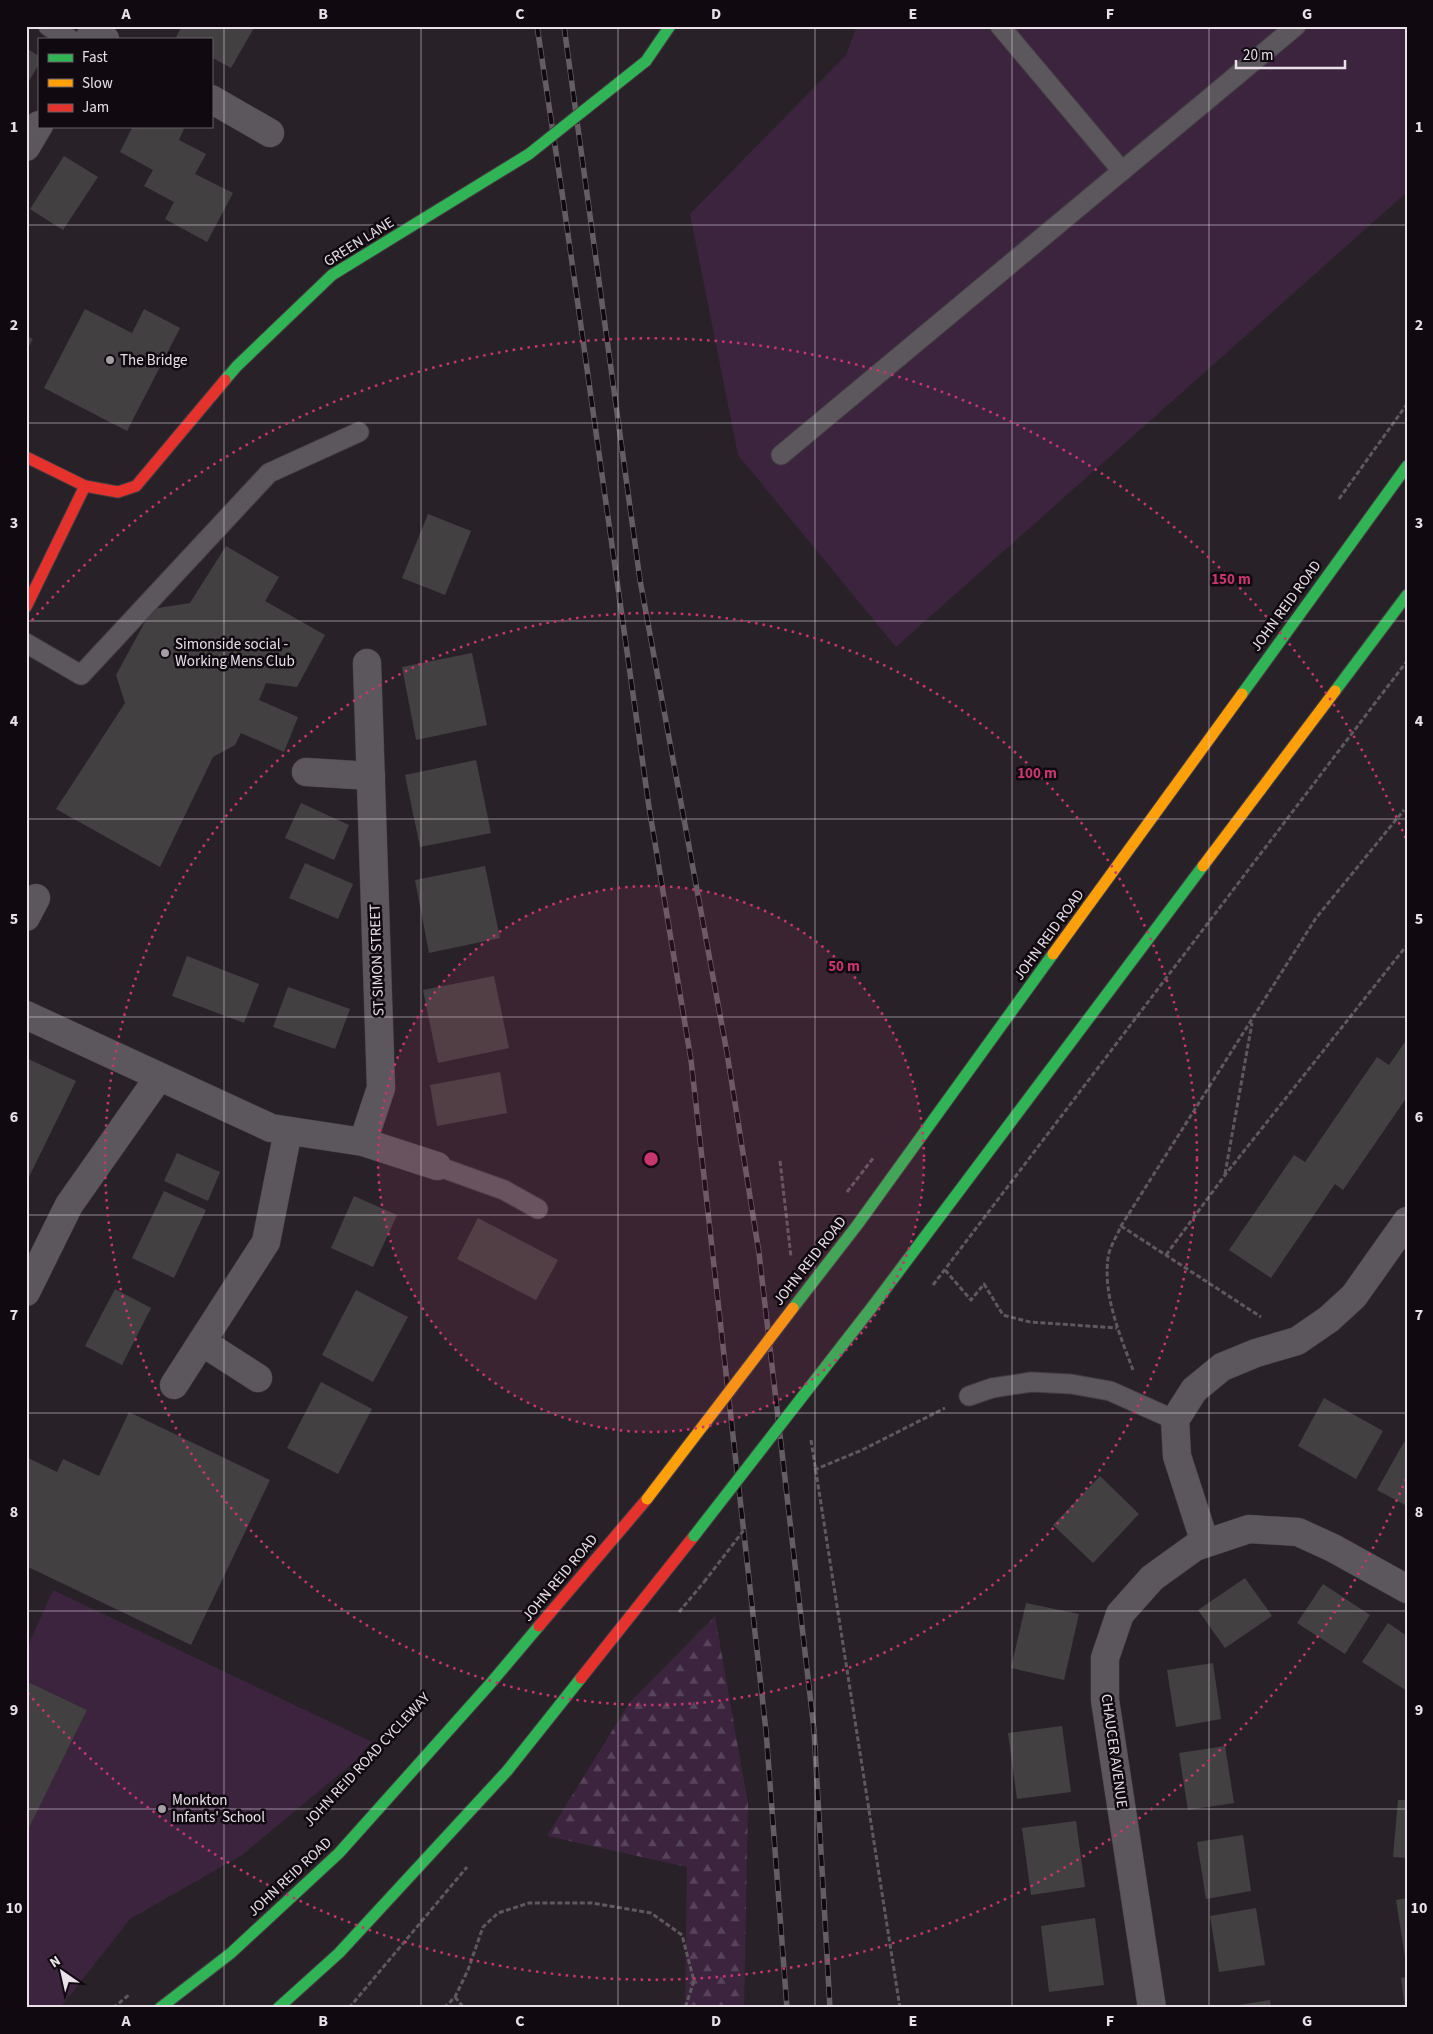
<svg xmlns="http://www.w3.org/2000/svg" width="1433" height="2034" viewBox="0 0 1433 2034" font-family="'Source Sans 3',sans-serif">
	<defs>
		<pattern id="forest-firs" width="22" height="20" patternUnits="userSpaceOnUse" patternTransform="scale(1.25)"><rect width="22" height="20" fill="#3c243e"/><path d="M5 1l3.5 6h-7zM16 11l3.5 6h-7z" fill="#58445a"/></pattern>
	</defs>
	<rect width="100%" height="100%" fill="#282228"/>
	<polygon fill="url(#forest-firs)" points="715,1616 748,1804 744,2008 685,2008 687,1867 547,1836 630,1702"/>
	<g fill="#3c243e">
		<polygon points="857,26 1407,26 1407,192 896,647 738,455 690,214 846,55"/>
		<polygon points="53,1590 372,1742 353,1763 242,1855 130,1919 60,2008 26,2008 26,1834 87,1710 26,1681 26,1650"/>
	</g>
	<g fill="#424040">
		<polygon points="182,26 255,26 231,68 211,57 211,39 179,39 176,37"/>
		<polygon points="26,48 39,56 39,64 26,86"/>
		<polygon points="133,126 179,126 184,129 179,140 206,154 195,174 233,193 207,242 165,219 174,202 144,186 153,170 120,152"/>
		<polygon points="64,156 98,177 63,230 30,209"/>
		<polygon points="85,309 132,333 144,309 180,328 127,431 44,388"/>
		<polygon points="26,336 33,339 26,351"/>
		<polygon points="428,514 471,531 445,595 402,578"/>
		<polygon points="226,546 279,577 265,601 325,635 297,687 266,683 259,700 298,717 284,752 241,733 235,745 213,757 160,867 56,809 125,703 116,675 152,609 190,603"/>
		<polygon points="472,653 487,725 416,740 402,667"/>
		<polygon points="476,760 491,833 420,847 405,775"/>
		<polygon points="301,803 349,825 334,860 285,838"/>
		<polygon points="305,863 353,884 338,919 289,898"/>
		<polygon points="485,866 500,938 429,953 415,880"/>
		<polygon points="187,956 259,984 244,1023 172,996"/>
		<polygon points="494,976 509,1048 438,1063 423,990"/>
		<polygon points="288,987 350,1009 335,1049 273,1027"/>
		<polygon points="1407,1039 1407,1097 1343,1190 1335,1184 1271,1278 1229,1250 1294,1155 1305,1162 1377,1057 1389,1065"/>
		<polygon points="26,1058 76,1081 26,1183"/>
		<polygon points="500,1072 507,1113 437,1126 430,1085"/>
		<polygon points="177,1153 220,1172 208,1201 164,1181"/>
		<polygon points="164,1191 206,1210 174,1278 132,1258"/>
		<polygon points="354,1196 397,1215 373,1267 331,1248"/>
		<polygon points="478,1218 558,1260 536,1300 457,1259"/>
		<polygon points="115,1289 151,1308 122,1365 85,1346"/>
		<polygon points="356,1290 408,1317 373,1382 322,1355"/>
		<polygon points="321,1382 372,1409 338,1474 287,1448"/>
		<polygon points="1324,1398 1383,1431 1356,1479 1298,1446"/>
		<polygon points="129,1412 270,1480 191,1645 26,1566 26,1457 57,1472 63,1459 99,1476"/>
		<polygon points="1404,1442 1407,1443 1407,1506 1377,1490"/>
		<polygon points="1100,1476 1139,1514 1093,1563 1053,1525"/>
		<polygon points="1245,1578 1272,1616 1225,1648 1198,1610"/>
		<polygon points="1323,1584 1370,1615 1345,1654 1297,1623"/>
		<polygon points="1026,1603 1079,1614 1064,1680 1011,1668"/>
		<polygon points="1388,1623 1407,1636 1407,1691 1362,1662"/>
		<polygon points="1213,1663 1221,1719 1176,1727 1167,1670"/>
		<polygon points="26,1681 87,1710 26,1834"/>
		<polygon points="1062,1726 1071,1792 1017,1799 1008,1733"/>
		<polygon points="1225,1746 1234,1803 1188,1810 1179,1753"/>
		<polygon points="1398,1800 1407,1800 1407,1858 1393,1857"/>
		<polygon points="1076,1821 1085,1887 1031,1895 1022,1828"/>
		<polygon points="1243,1835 1251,1891 1206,1899 1197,1842"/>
		<polygon points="1407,1898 1407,1956 1405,1957 1396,1900"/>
		<polygon points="1256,1908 1265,1965 1219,1972 1210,1916"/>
		<polygon points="1095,1918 1104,1985 1049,1992 1041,1926"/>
		<polygon points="1407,1977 1407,2008 1405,2008 1401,1978"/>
		<polygon points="1270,2000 1271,2008 1227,2008 1227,2007"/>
	</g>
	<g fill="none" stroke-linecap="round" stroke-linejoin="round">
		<g stroke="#443e44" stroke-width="21">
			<g id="lane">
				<polyline points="48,26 70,39"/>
				<polyline points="1000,26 1122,171"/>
				<polyline points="781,455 1296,26"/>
				<polyline points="26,643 81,675 269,473 359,432"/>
				<polyline points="437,1166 504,1190 538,1209"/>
				<polyline points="969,1396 992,1388 1031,1382 1071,1384 1110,1391 1175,1420"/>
			</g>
		</g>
		<g stroke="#443e44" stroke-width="29">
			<g id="street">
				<polyline points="89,39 93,32 105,39"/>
				<polyline points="211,99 270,133"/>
				<polyline points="26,147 39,125"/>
				<polyline points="306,772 371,776"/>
				<polyline points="26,917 36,898"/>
				<polyline points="26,1015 271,1128 363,1142 437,1166"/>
				<polyline points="363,1142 381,1088 367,663"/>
				<polyline points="26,1292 69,1205 159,1077"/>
				<polyline points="202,1342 258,1378"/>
				<polyline points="174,1385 266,1242 288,1131"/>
				<polyline points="1205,1543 1177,1456 1175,1420 1194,1390 1222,1367 1256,1353 1297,1341 1329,1319 1354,1296 1407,1221"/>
				<polyline points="1152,2008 1105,1700 1105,1658 1120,1614 1152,1578 1195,1547 1249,1529 1298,1532 1333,1548 1407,1589"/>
			</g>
		</g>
		<g stroke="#443e44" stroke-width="13">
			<g id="fast">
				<polyline points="646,61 670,26"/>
				<polyline points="225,380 237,366 332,275 529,154"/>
				<polyline points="1335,691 1407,595"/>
				<polyline points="1242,694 1407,466"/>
				<polyline points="858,1224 1053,954"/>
				<polyline points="872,1307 1203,866"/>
				<polyline points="160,2008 231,1953 339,1853 490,1684 539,1626"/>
				<polyline points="278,2008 339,1953 507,1771 581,1678"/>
			</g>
		</g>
		<g stroke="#443e44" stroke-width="13">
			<g id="slow">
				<polyline points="1203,866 1335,691"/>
				<polyline points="1053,954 1242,694"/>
			</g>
		</g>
		<g stroke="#443e44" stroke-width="13">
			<g id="jam">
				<polyline points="26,457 85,486 118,492 136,486 225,380"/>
				<polyline points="26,607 85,486"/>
				<polyline points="539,1626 647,1499"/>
				<polyline points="581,1678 694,1536"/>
			</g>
		</g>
		<g stroke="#5e595e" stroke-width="3" stroke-dasharray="5 2.5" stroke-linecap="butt">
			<polyline points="1339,499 1407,404"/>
			<polyline points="780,1161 791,1257"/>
			<polyline points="1225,1174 1252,1023"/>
			<polyline points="1121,1226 1261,1317"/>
			<polyline points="1166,1255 1225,1175 1407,945"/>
			<polyline points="945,1270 971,1300 984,1284 1003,1315 1030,1322 1117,1328"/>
			<polyline points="933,1285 1407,661"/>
			<path d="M 1133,1370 C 1120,1335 1103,1296 1108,1258 C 1109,1248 1117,1236 1121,1226 L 1316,918 L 1404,810"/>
			<polyline points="811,1440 900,2008"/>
			<polyline points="814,1470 862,1450 945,1408"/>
			<polyline points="679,1612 704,1582"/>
			<polyline points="455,1997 464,2008"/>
			<polyline points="113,2008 130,1994"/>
			<polyline points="349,2008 467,1867"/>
			<polyline points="444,2008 455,1997 468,1970 483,1927 498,1913 529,1903 592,1903 651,1913 682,1935 694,1981 685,2008"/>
		</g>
		<use href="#lane" stroke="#5c575d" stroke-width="19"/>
		<use href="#street" stroke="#5c575d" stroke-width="28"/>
		<use href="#fast" stroke="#30b455" stroke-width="11"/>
		<use href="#slow" stroke="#ff9f0a" stroke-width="11"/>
		<use href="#jam" stroke="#e5322d" stroke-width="11"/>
		<g stroke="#635e63" stroke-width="5.5">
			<g id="rail">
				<polyline points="537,26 563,199 649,807 691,1060 766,1731 787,2008"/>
				<polyline points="564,26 640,580 727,1053 759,1253 814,1730 830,2008"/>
			</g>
		</g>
		<use href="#rail" stroke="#100a10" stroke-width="4" stroke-dasharray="11" stroke-linecap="butt"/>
		<g stroke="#443e44" stroke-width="13" stroke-linecap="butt">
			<g id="fast-bridge">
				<polyline points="529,154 646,61"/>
				<polyline points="793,1308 858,1224"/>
				<polyline points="694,1536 872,1307"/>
			</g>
		</g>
		<g stroke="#443e44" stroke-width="13" stroke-linecap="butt">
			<polyline id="slow-bridge" points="647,1499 793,1308"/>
		</g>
		<g stroke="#5e595e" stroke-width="3" stroke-dasharray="5 2.5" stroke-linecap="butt">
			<polyline points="847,1192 874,1157"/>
			<polyline points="704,1582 744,1530"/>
		</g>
		<use href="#fast-bridge" stroke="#30b455" stroke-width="11"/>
		<use href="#slow-bridge" stroke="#ff9f0a" stroke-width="11"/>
	</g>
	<path fill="none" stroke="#e9e0ea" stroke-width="1" stroke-opacity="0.55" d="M 224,26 L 224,2008M 421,26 L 421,2008M 618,26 L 618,2008M 815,26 L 815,2008M 1012,26 L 1012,2008M 1209,26 L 1209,2008M 26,225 L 1407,225M 26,423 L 1407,423M 26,621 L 1407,621M 26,819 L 1407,819M 26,1017 L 1407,1017M 26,1215 L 1407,1215M 26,1413 L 1407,1413M 26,1611 L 1407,1611M 26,1809 L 1407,1809"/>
	<circle cx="651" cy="1159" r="273" fill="#c83670" fill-opacity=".12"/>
	<g fill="none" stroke="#c83670" stroke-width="2.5" stroke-dasharray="2.5 5">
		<circle cx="651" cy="1159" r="273"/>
		<circle cx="651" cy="1159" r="546"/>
		<path d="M1406 1479A820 820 0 0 1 27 1692M27 626A820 820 0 0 1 1406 839"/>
	</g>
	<g fill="#a59ea6" stroke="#100a10" stroke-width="2">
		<circle cx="110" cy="360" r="5"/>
		<circle cx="165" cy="653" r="5"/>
		<circle cx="162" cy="1809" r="5"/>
	</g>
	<g text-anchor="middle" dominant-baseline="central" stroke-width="5" stroke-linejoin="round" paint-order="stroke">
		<g font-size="15" fill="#e9e0ea" stroke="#100a10">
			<text transform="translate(359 242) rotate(-32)">GREEN LANE</text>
			<text transform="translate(1286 606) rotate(-54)">JOHN REID ROAD</text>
			<text transform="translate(1049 935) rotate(-54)">JOHN REID ROAD</text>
			<text transform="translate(377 960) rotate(-92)">ST SIMON STREET</text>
			<text transform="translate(810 1261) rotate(-52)">JOHN REID ROAD</text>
			<text transform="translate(560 1578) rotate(-50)">JOHN REID ROAD</text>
			<text transform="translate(1114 1751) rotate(82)">CHAUCER AVENUE</text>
			<text transform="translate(367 1760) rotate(-47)">JOHN REID ROAD CYCLEWAY</text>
			<text transform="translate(290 1877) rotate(-43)">JOHN REID ROAD</text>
		</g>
		<g font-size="15" fill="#e9e0ea" stroke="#100a10" text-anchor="start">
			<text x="120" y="360">The Bridge</text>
			<text x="175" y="644">Simonside social -<tspan x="175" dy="17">Working Mens Club</tspan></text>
			<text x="172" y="1800">Monkton<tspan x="172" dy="17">Infants' School</tspan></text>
		</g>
	</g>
	<circle cx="651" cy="1159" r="8" fill="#c83670" stroke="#100a10" stroke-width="2.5"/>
	<g font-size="15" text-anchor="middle" font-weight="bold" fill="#c83670" stroke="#100a10" stroke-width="5" stroke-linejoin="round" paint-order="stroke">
		<text x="1231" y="584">150 m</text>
		<text x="1037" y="778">100 m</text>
		<text x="844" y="971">50 m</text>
	</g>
	<rect width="1433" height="2034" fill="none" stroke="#100a10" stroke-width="55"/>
	<rect x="38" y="38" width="175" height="90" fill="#100a10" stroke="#676067"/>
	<rect x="48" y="54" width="25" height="8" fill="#30b455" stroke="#676067"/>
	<text x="82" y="62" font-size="15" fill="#e9e0ea">Fast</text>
	<rect x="48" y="79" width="25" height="8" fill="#ff9f0a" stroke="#676067"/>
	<text x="82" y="88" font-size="15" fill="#e9e0ea">Slow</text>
	<rect x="48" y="104" width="25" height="8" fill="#e5322d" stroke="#676067"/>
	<text x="82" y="112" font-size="15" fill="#e9e0ea">Jam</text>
	<g transform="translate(62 1972) rotate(326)" stroke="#100a10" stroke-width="4" paint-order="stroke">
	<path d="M0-4L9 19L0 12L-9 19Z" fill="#e9e0ea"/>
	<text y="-8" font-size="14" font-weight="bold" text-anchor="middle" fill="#e9e0ea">N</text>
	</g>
	<path d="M1236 60v8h109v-8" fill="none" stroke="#e9e0ea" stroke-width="2.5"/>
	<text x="1243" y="60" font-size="15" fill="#e9e0ea" stroke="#100a10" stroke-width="4" paint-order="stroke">20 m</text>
	<rect x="28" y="28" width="1378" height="1978" fill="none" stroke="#e9e0ea" stroke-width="2"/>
	<g font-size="16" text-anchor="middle" font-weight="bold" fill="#e9e0ea">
		<text x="126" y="19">A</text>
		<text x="323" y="19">B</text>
		<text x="520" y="19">C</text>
		<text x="716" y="19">D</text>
		<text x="913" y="19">E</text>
		<text x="1110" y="19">F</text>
		<text x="1307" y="19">G</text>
		<text x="14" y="132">1</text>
		<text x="1419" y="132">1</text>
		<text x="14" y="330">2</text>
		<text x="1419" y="330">2</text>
		<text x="14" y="528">3</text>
		<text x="1419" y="528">3</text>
		<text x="14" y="726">4</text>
		<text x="1419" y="726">4</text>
		<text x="14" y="924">5</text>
		<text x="1419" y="924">5</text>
		<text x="14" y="1122">6</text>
		<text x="1419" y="1122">6</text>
		<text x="14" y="1320">7</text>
		<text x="1419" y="1320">7</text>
		<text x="14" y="1517">8</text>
		<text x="1419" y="1517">8</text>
		<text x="14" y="1715">9</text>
		<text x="1419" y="1715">9</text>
		<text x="14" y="1913">10</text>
		<text x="1419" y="1913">10</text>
		<text x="126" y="2026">A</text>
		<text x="323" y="2026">B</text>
		<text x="520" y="2026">C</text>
		<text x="716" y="2026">D</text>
		<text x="913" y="2026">E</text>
		<text x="1110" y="2026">F</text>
		<text x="1307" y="2026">G</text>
	</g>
</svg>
